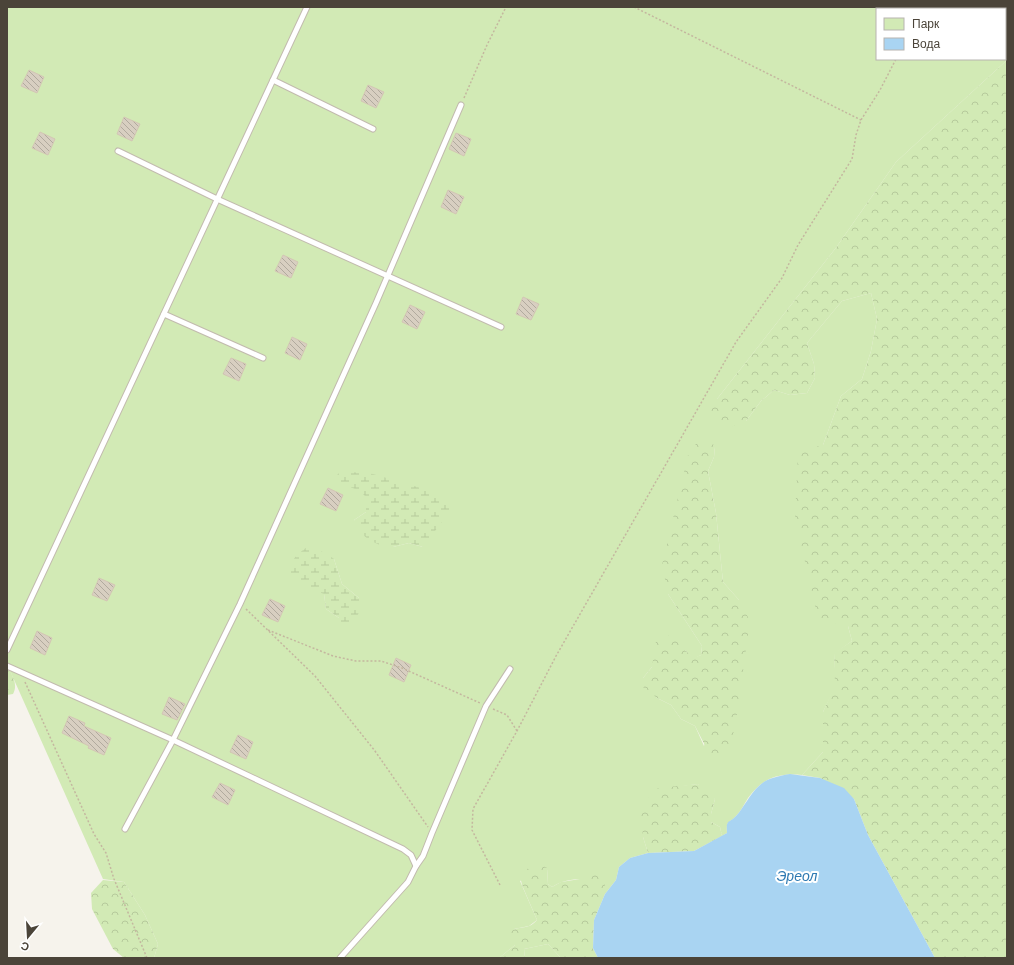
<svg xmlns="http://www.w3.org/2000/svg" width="1014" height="965" viewBox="0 0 1014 965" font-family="'Work Sans',sans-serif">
	<defs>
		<pattern id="forest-crowns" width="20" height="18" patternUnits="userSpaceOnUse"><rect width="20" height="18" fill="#d2eab5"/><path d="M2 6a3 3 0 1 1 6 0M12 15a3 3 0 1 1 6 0" fill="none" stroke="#b6ca9c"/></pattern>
		<pattern id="wetland-marsh" width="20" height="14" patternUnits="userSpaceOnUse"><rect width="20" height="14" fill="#d2eab5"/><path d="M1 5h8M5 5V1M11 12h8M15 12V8" fill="none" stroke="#b6ca9c"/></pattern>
		<pattern id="building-back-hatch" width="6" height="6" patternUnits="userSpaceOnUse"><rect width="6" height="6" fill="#d8cfc1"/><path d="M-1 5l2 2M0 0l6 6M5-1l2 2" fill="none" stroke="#b1aa9e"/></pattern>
	</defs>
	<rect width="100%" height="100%" fill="#f6f3ec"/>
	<g fill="#d2eab5" fill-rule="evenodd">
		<path d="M 7,7 L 1007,7 L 1007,60 L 896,162 L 835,249 L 717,399 L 746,421 L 761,401 L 774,390 L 790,395 L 807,393 L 815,378 L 814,364 L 807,343 L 842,301 L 871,293 L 877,319 L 871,351 L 862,379 L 841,396 L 823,445 L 848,626 L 852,641 L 834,654 L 836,685 L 823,712 L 823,752 L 802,775 C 777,773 763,778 748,798 C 744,804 741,811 736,816 C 729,824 726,819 727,833 L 722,836 L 720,827 L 711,822 L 711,814 L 715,799 L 698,784 L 683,786 L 643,837 L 648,853 L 630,858 L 619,867 L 616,880 L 605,894 L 605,883 C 585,879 570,876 552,887 L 548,884 L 547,868 L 520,881 L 537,920 L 529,926 L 514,929 L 515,945 L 499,958 L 154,958 L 158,944 L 145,915 L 124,882 L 103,879 L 7,664 ZM 877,9 L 1005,9 L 1005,59 L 877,59 ZM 715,446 L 714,457 L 708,471 L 716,513 L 723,582 L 739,600 L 704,746 L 695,726 L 681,719 L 671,705 L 657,698 L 643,678 L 652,667 L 685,650 L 693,659 L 701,655 L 702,646 L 668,594 ZM 361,491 L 423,547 L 409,543 L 393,547 L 354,520 L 366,512 L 366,496 ZM 334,559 L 342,584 L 359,598 L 339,618 L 326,609 L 324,594 Z"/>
		<polygon points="548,944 561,958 525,958 524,949"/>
	</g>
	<g fill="url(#forest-crowns)">
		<polygon points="1007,60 1007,958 935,958 868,835 854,799 820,778 802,775 823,752 823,712 835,685 834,653 852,641 848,626 818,619 795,518 798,451 823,445 841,396 862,379 871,351 877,319 871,293 842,301 807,343 814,364 815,378 807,393 790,395 774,390 761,401 746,421 730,427 717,423 711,410 717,399 835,249 896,162"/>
		<polygon points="700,438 709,441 715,446 714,457 708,471 716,513 723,582 739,600 750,621 735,728 727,752 722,759 712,759 695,726 681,719 671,705 657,698 643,687 643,678 652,667 656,641 670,635 683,638 685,650 693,658 701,655 702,646 668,594 662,565 688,455"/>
		<path d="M 7,664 C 11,674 19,684 13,694 L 7,695 Z"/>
		<polygon points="698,784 711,790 715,799 711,814 711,822 720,827 722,836 694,851 648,853 643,837 640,807 658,788"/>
		<path d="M 542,865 L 547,868 L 548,884 L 552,887 L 561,882 L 580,879 L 588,870 L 602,873 L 605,883 L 605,894 L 594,920 L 593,948 L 598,958 L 561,958 L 548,944 L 524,949 L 525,958 L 499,958 L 515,945 L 509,937 C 511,926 520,929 529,926 C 532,925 535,922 537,920 L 522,885 L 520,876 L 527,869 Z"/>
		<polygon points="103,880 124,882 145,915 158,944 154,958 124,958 113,949 92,909 91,893"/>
	</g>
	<g fill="url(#wetland-marsh)">
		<path d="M 341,471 L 373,474 L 438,493 L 448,504 L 450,511 L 423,547 L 409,543 L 393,547 L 384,547 L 369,540 L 361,533 L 354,520 L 366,512 L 366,497 C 356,485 343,489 336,476 Z"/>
		<path d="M 307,547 L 326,553 L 334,559 L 342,584 L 359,598 C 361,615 358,620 342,625 L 339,618 L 326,609 L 324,594 L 307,588 L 287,577 C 288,563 296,555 307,547 Z"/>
	</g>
	<path fill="#a9d4f2" d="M 790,774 L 820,778 L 844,788 L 854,799 L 868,835 L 935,958 L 598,958 L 593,948 L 594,920 L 605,894 L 616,880 L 619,867 L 630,858 L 648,853 L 694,851 L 727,833 C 726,819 728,824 736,816 C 740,812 743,806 747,801 C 760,781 767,778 790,774 Z"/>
	<g fill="url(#building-back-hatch)" stroke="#d3c7b4">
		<polygon points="29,70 44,77 37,93 21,86"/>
		<polygon points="368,85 384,92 376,108 361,101"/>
		<polygon points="124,117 140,124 132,141 117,134"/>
		<polygon points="40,132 55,139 48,155 32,148"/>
		<polygon points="456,133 471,139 464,156 449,149"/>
		<polygon points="448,190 464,197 456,214 441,207"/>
		<polygon points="283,255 298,262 291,278 275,271"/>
		<polygon points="523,297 539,304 531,320 516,314"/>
		<polygon points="410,305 425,312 417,329 402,322"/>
		<polygon points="292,337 307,344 300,360 285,353"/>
		<polygon points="231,358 246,364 239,381 223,374"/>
		<polygon points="328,488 343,495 336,511 320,504"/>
		<polygon points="99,578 115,585 107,601 92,595"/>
		<polygon points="270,599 285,606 278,622 262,615"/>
		<polygon points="37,631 52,638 45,655 30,648"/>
		<polygon points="396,658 411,665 404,682 389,675"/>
		<polygon points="169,697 185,704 177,720 162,714"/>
		<polygon points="69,716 85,723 84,726 111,738 104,755 88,748 89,746 62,733"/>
		<polygon points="238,735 253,742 246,759 230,752"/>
		<polygon points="220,783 235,790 228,805 212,797"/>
	</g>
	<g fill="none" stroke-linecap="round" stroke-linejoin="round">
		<g stroke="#c2bbae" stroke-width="7">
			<g id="service">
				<polyline points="273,80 373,129"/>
				<polyline points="118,151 217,199 501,327"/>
				<polyline points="164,314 263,358"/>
				<polyline points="7,650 307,7"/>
				<polyline points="7,666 173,740 403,849 411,855 416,866 408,882 340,958"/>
				<polyline points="125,829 173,740 240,604 376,303 461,105"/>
				<polyline points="416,866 423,856 432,833 486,706 510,669"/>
			</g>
		</g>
		<g stroke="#c4b79f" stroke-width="1.5" stroke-dasharray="2 2" stroke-linecap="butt">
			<polyline points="634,7 861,120"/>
			<polyline points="921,9 922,7"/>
			<polyline points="464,98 487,45 506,7"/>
			<polyline points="246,609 315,676 375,751 428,827"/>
			<polyline points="268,630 333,656 356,661 381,661 402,668 480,703"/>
			<polyline points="25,682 94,834 106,853 114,879 147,958"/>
			<polyline points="493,709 507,715 517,731"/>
			<polyline points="500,885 472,830 473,809 517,731 556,656 736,342 782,278 798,245 852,159 856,135 861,120 880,90 896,59"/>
		</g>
		<use href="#service" stroke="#fff" stroke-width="5"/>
	</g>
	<g text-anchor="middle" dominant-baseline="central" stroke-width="4" stroke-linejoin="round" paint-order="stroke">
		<g font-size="14" font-style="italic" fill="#2e7ab2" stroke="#fff">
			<text x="797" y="876">Эреол</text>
		</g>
	</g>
	<rect width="1014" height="965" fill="none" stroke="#4b4439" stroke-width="16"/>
	<rect x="876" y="8" width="130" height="52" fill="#ffffff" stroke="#b7b4b0"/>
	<rect x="884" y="18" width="20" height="12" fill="#d2eab5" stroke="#b7b4b0"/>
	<text x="912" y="28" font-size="12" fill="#4b4439">Парк</text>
	<rect x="884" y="38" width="20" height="12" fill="#a9d4f2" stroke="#b7b4b0"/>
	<text x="912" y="48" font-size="12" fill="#4b4439">Вода</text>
	<g transform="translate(28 937) rotate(198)" stroke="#ffffff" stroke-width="3" paint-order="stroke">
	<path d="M0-3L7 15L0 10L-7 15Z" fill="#4b4439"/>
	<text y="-6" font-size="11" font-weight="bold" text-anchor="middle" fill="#4b4439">С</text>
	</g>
</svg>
